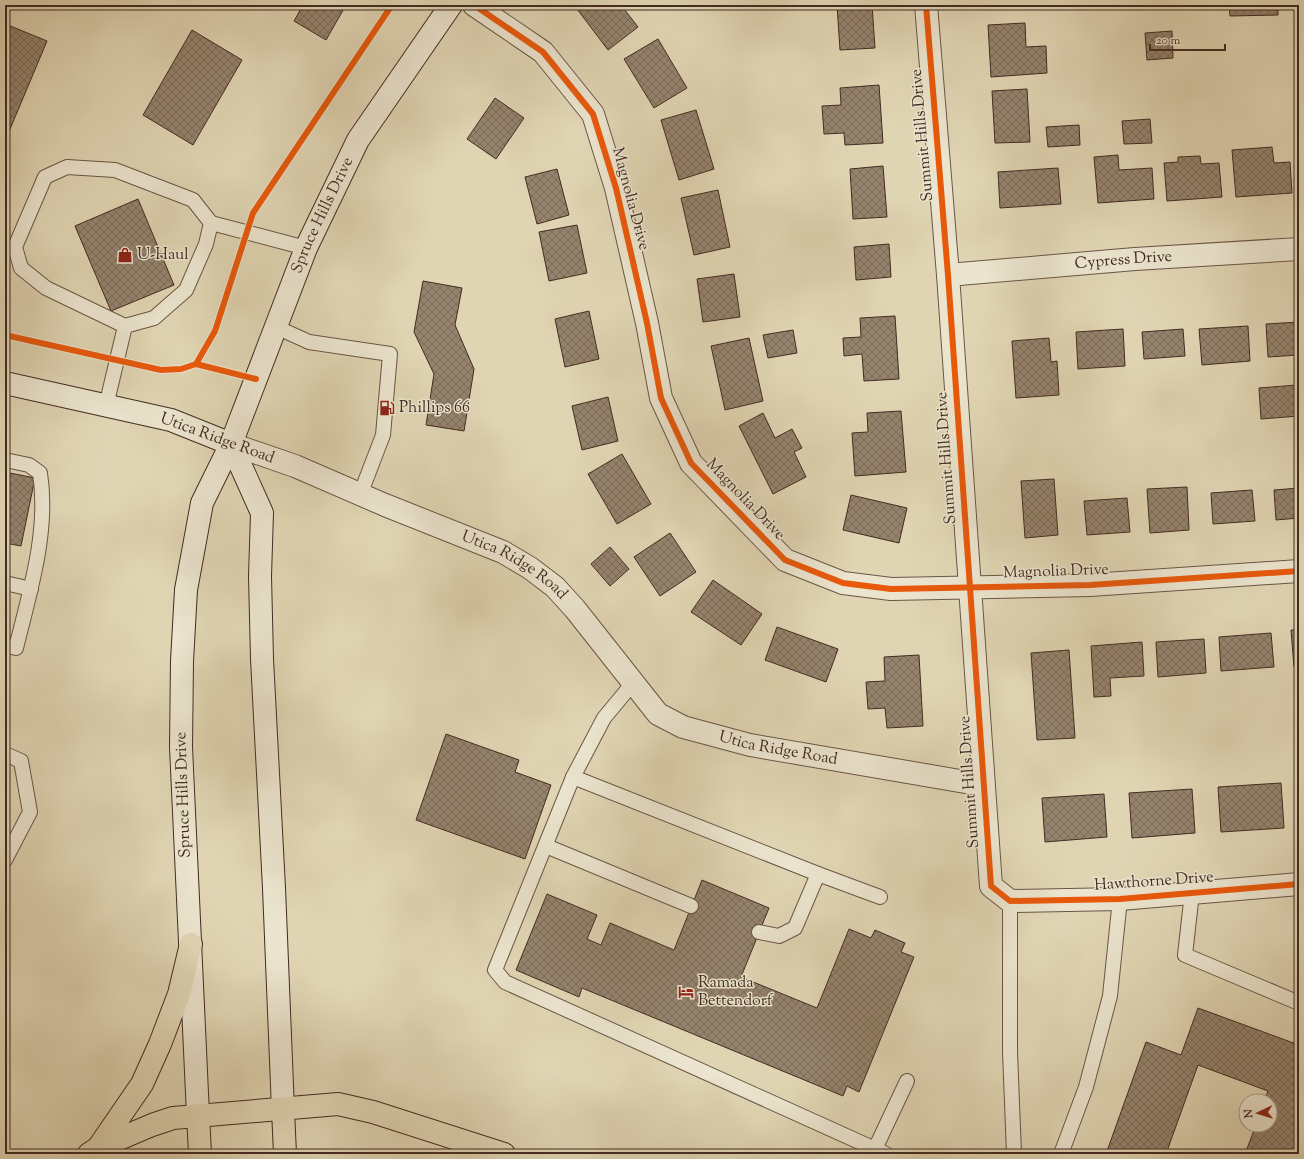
<svg xmlns="http://www.w3.org/2000/svg" width="1304" height="1159" viewBox="0 0 1304 1159" font-family="'Sorts Mill Goudy',serif">
	<defs>
		<pattern id="building-cross-hatch" width="8" height="8" patternUnits="userSpaceOnUse"><rect width="8" height="8" fill="#95836d"/><path d="M0 0l8 8M0 8l8-8" fill="none" stroke="#7b6b59"/></pattern>
	</defs>
	<rect width="100%" height="100%" fill="#e0d5b3"/>
	<filter id="stains"><feTurbulence type="fractalNoise" baseFrequency=".005" numOctaves="4"/><feColorMatrix values="0 0 0 0 .2 0 0 0 0 .09 0 0 0 0 .02 0 0 0 .5 -.17"/></filter>
	<radialGradient id="worn" r=".72"><stop offset=".6" stop-color="#630" stop-opacity="0"/><stop offset="1" stop-color="#630" stop-opacity=".3"/></radialGradient>
	<g fill="url(#building-cross-hatch)" stroke="#432b22">
		<polygon points="303,5 346,5 326,40 294,21"/>
		<polygon points="574,5 621,5 638,27 608,50"/>
		<polygon points="837,5 872,5 875,48 840,50"/>
		<polygon points="1229,5 1278,5 1278,15 1230,16"/>
		<polygon points="1025,23 1026,47 1046,46 1047,73 991,77 988,25"/>
		<polygon points="8,25 47,41 5,141 5,33"/>
		<polygon points="192,30 242,60 193,145 143,115"/>
		<polygon points="1172,31 1173,58 1147,60 1145,33"/>
		<polygon points="658,39 687,88 654,108 624,59"/>
		<polygon points="1295,50 1299,50 1299,74"/>
		<polygon points="879,85 883,143 845,145 844,133 824,134 822,106 841,105 840,88"/>
		<polygon points="1027,89 1030,142 995,143 992,91"/>
		<polygon points="495,98 524,118 496,159 467,139"/>
		<polygon points="696,110 714,169 679,180 661,120"/>
		<rect x="1296" y="111" width="3" height="17"/>
		<polygon points="1150,119 1152,143 1124,144 1122,121"/>
		<polygon points="1079,125 1080,145 1048,147 1046,127"/>
		<polygon points="1272,147 1274,163 1290,162 1292,193 1236,197 1232,150"/>
		<polygon points="1118,155 1119,170 1152,168 1154,199 1098,203 1094,157"/>
		<polygon points="1200,156 1201,164 1219,163 1222,197 1167,201 1164,163 1178,162 1178,157"/>
		<polygon points="883,166 887,217 853,219 850,169"/>
		<polygon points="1058,168 1061,204 1000,208 998,172"/>
		<polygon points="557,169 569,215 537,224 525,177"/>
		<polygon points="718,190 730,247 694,255 681,198"/>
		<polygon points="138,199 174,285 111,311 75,226"/>
		<polygon points="577,225 587,273 549,281 539,232"/>
		<polygon points="889,244 891,277 856,280 854,247"/>
		<polygon points="734,274 740,317 703,322 697,279"/>
		<polygon points="423,281 462,288 455,325 474,369 464,431 426,425 434,374 414,332"/>
		<polygon points="589,311 599,359 565,367 555,319"/>
		<polygon points="895,316 899,379 864,381 862,354 844,356 843,338 861,337 860,318"/>
		<polygon points="1299,322 1299,355 1268,357 1266,324"/>
		<polygon points="1248,326 1250,361 1202,365 1199,329"/>
		<polygon points="1123,329 1125,366 1078,369 1076,332"/>
		<polygon points="1183,329 1185,356 1144,359 1142,332"/>
		<polygon points="793,330 797,353 768,358 763,335"/>
		<polygon points="749,338 763,401 725,410 711,346"/>
		<polygon points="1049,338 1051,362 1057,361 1059,395 1016,398 1012,341"/>
		<polygon points="1297,385 1299,416 1261,419 1259,388"/>
		<polygon points="608,397 618,441 582,450 572,406"/>
		<polygon points="901,411 906,472 855,476 852,433 868,432 867,413"/>
		<polygon points="763,413 775,438 792,429 802,448 794,452 806,477 773,494 739,426"/>
		<polygon points="622,454 651,504 617,524 588,474"/>
		<polygon points="5,472 35,478 21,546 5,543"/>
		<polygon points="1054,479 1058,535 1025,538 1021,481"/>
		<polygon points="1187,487 1189,530 1150,533 1147,489"/>
		<polygon points="1299,488 1299,518 1276,520 1274,490"/>
		<polygon points="1252,490 1255,521 1213,524 1211,493"/>
		<polygon points="851,495 907,508 899,543 843,530"/>
		<polygon points="1127,498 1130,532 1087,535 1084,501"/>
		<polygon points="670,533 696,572 660,596 634,557"/>
		<polygon points="610,547 629,569 610,586 591,564"/>
		<polygon points="713,580 762,614 741,645 691,612"/>
		<polygon points="777,627 838,649 826,682 765,660"/>
		<polygon points="1291,630 1299,630 1299,667 1294,667"/>
		<polygon points="1271,633 1274,667 1221,671 1219,637"/>
		<polygon points="1204,639 1206,673 1158,677 1156,642"/>
		<polygon points="1142,642 1144,676 1110,678 1111,696 1094,697 1091,646"/>
		<polygon points="1069,650 1075,738 1037,740 1031,653"/>
		<polygon points="919,655 923,726 887,728 885,708 868,709 866,682 885,681 884,657"/>
		<polygon points="446,734 519,760 515,772 551,785 525,859 416,820"/>
		<polygon points="1281,783 1284,828 1221,832 1218,787"/>
		<polygon points="1192,789 1195,833 1132,838 1129,793"/>
		<polygon points="1104,794 1107,837 1045,842 1042,798"/>
		<polygon points="702,880 769,908 741,977 817,1008 849,929 871,938 875,930 905,943 901,952 914,957 859,1092 847,1086 843,1096 582,988 579,997 516,970 547,894 597,915 587,939 601,945 610,923 674,950"/>
		<polygon points="1198,1008 1299,1045 1299,1154 1245,1154 1256,1125 1270,1125 1270,1101 1264,1101 1268,1091 1198,1065 1166,1154 1106,1154 1146,1042 1181,1055"/>
	</g>
	<g fill="none" stroke-linecap="round" stroke-linejoin="round">
		<g stroke="#6a5646" stroke-width="16">
			<g id="service">
				<polyline points="211,223 306,248"/>
				<polyline points="276,327 309,342 390,354 383,435 360,495"/>
				<polyline points="106,406 125,326 154,318 186,290 206,244 211,223 193,200 115,170 67,167 45,177 15,247 21,268 46,288 125,326"/>
				<path d="M 5,460 L 29,465 L 40,473 C 49,531 30,591 16,648 L 5,645"/>
				<polyline points="5,583 31,589"/>
				<polyline points="633,683 604,718 573,777 495,970 505,982 886,1154"/>
				<polyline points="5,754 21,761 30,812 5,860"/>
				<polyline points="573,777 818,874 880,897"/>
				<polyline points="546,846 691,906"/>
				<polyline points="1192,893 1185,955 1299,1003"/>
				<polyline points="1010,901 1010,1052 1014,1154"/>
				<polyline points="759,932 779,936 795,928 818,874"/>
				<polyline points="875,1149 907,1081"/>
				<polyline points="1061,1154 1086,1087 1110,996 1120,899"/>
			</g>
		</g>
		<g stroke="#6a5646" stroke-width="24">
			<g id="minor">
				<polyline points="474,5 543,52 593,114 616,188 647,323 661,398 691,463 785,560 843,583 891,589 1090,585 1299,571"/>
				<polyline points="926,5 948,275 991,886 1010,901 1120,899 1299,884"/>
				<path id="s1" d="M 948,275 L 1135,259 L 1299,249"/>
				<path id="s2" d="M 231,444 L 295,466 L 385,505 L 503,552 L 530,568 L 555,587 L 575,609 L 658,714 L 683,727 L 750,745 L 983,785"/>
			</g>
		</g>
		<g stroke="#432b22" stroke-width="24">
			<g id="secondary">
				<polyline points="5,383 171,420 231,444"/>
				<polyline points="231,444 262,513 260,576 262,659 274,888 283,1110"/>
				<path id="s3" d="M 198,1115 L 181,747 L 182,661 L 186,590 L 202,503 L 231,444 L 306,248 L 358,140 L 451,5"/>
			</g>
		</g>
		<g stroke="#432b22" stroke-width="24">
			<g id="primary">
				<polyline points="283,1110 285,1154"/>
				<polyline points="198,1115 200,1154"/>
			</g>
		</g>
		<g stroke="#432b22" stroke-width="24">
			<g id="motorway">
				<polyline points="98,1148 142,1084 160,1044 179,994 191,944"/>
				<polyline points="89,1154 98,1148 152,1125 173,1118 338,1104 373,1112 504,1154"/>
			</g>
		</g>
		<use href="#service" stroke="#ebe4ce" stroke-width="14"/>
		<use href="#minor" stroke="#ebe4ce" stroke-width="22"/>
		<use href="#secondary" stroke="#ebe4ce" stroke-width="22"/>
		<use href="#primary" stroke="#e0d5b3" stroke-width="22"/>
		<use href="#motorway" stroke="#e0d5b3" stroke-width="22"/>
		<g stroke="#ebe4ce" stroke-width="8">
			<g id="cycleway">
				<polyline points="474,5 543,52 593,114 616,188 647,323 661,398 691,463 785,560 843,583 891,589 1090,585 1299,571"/>
				<polyline points="926,5 948,275 991,886 1010,901 1120,899 1299,884"/>
				<polyline points="5,335 161,370 181,369 196,364 256,379"/>
				<polyline points="196,364 215,331 253,213 392,5"/>
			</g>
		</g>
		<use href="#cycleway" stroke="#e8590c" stroke-width="6"/>
	</g>
	<defs>
		<g id="shop-bare" transform="scale(1.2)"><path d="M-5-2.5h2.3a2.7 3.5 0 0 1 5.4 0H5L5.5 6h-11ZM-1.5-2.5h3a1.5 2.3 0 0 0-3 0Z" fill="#8f2418" stroke="#ebe4ce" stroke-width="2.5" paint-order="stroke"/></g>
		<g id="fuel-bare" transform="scale(1.2)"><path d="M-5.5-6h7V0h2V4h1.3V-2.5L3-4.5l.8-.8L6-3V5H2.5V1h-1V6h-7ZM-4.2-4.7v3.2H.2V-4.7Z" fill="#8f2418" stroke="#ebe4ce" stroke-width="2.5" paint-order="stroke"/></g>
		<g id="hotel-bare" transform="scale(1.2)"><path d="M-6-4.5h1.5V1H6V5H4.5V3h-9V5H-6ZM-4 0a1.8 1.8 0 1 1 3.6 0ZM.5 0V-2.5h3Q6-2.5 6 0Z" fill="#8f2418" stroke="#ebe4ce" stroke-width="2.5" paint-order="stroke"/></g>
	</defs>
	<g fill-rule="evenodd">
		<use href="#shop-bare" x="125" y="255"/>
		<use href="#fuel-bare" x="387" y="408"/>
		<use href="#hotel-bare" x="686" y="992"/>
	</g>
	<g text-anchor="middle" dominant-baseline="central" stroke-width="3" stroke-linejoin="round" paint-order="stroke">
		<g font-size="16" fill="#432b22" stroke="#ebe4ce">
			<text transform="translate(923 135) rotate(-95)">Summit Hills Drive</text>
			<text transform="translate(630 199) rotate(75)">Magnolia Drive</text>
			<text stroke="none"><textPath href="#s3" startOffset="926">Spruce Hills Drive</textPath></text>
			<text stroke="none"><textPath href="#s1" startOffset="176">Cypress Drive</textPath></text>
			<text transform="translate(217 439) rotate(20)">Utica Ridge Road</text>
			<text transform="translate(947 458) rotate(-94)">Summit Hills Drive</text>
			<text transform="translate(745 500) rotate(46)">Magnolia Drive</text>
			<text stroke="none"><textPath href="#s2" startOffset="309">Utica Ridge Road</textPath></text>
			<text transform="translate(1056 572) rotate(-2)">Magnolia Drive</text>
			<text stroke="none"><textPath href="#s2" startOffset="645">Utica Ridge Road</textPath></text>
			<text transform="translate(970 782) rotate(-94)">Summit Hills Drive</text>
			<text transform="translate(184 795) rotate(-92)">Spruce Hills Drive</text>
			<text transform="translate(1154 882) rotate(-4)">Hawthorne Drive</text>
		</g>
		<g font-size="16" fill="#432b22" stroke="#ebe4ce" text-anchor="start">
			<text x="137" y="255">U-Haul</text>
			<text x="399" y="408">Phillips 66</text>
			<text x="698" y="983">Ramada<tspan x="698" dy="18">Bettendorf</tspan></text>
		</g>
	</g>
	<rect width="1304" height="1159" fill="none" stroke="#e0d5b3" stroke-width="20"/>
	<rect x="6" y="6" width="1292" height="1147" fill="none" stroke="#432b22" stroke-width="2"/>
	<rect x="10" y="10" width="1284" height="1139" fill="none" stroke="#432b22"/>
	<g transform="translate(1258 1113) rotate(266)"><circle r="19" fill="#ebe4ce" stroke="#a89a89"/>
	<path d="M0-3L7 15L0 10L-7 15Z" fill="#8f2418"/>
	<text y="-6" font-size="11" font-weight="bold" text-anchor="middle" fill="#432b22">N</text>
	</g>
	<path d="M1150 44v6h75v-6" fill="none" stroke="#432b22" stroke-width="2"/>
	<text x="1156" y="44" font-size="12" fill="#432b22" stroke="#ebe4ce" stroke-width="3" paint-order="stroke">20 m</text>
	<rect width="100%" height="100%" filter="url(#stains)"/>
	<rect width="100%" height="100%" fill="url(#worn)"/>
</svg>
